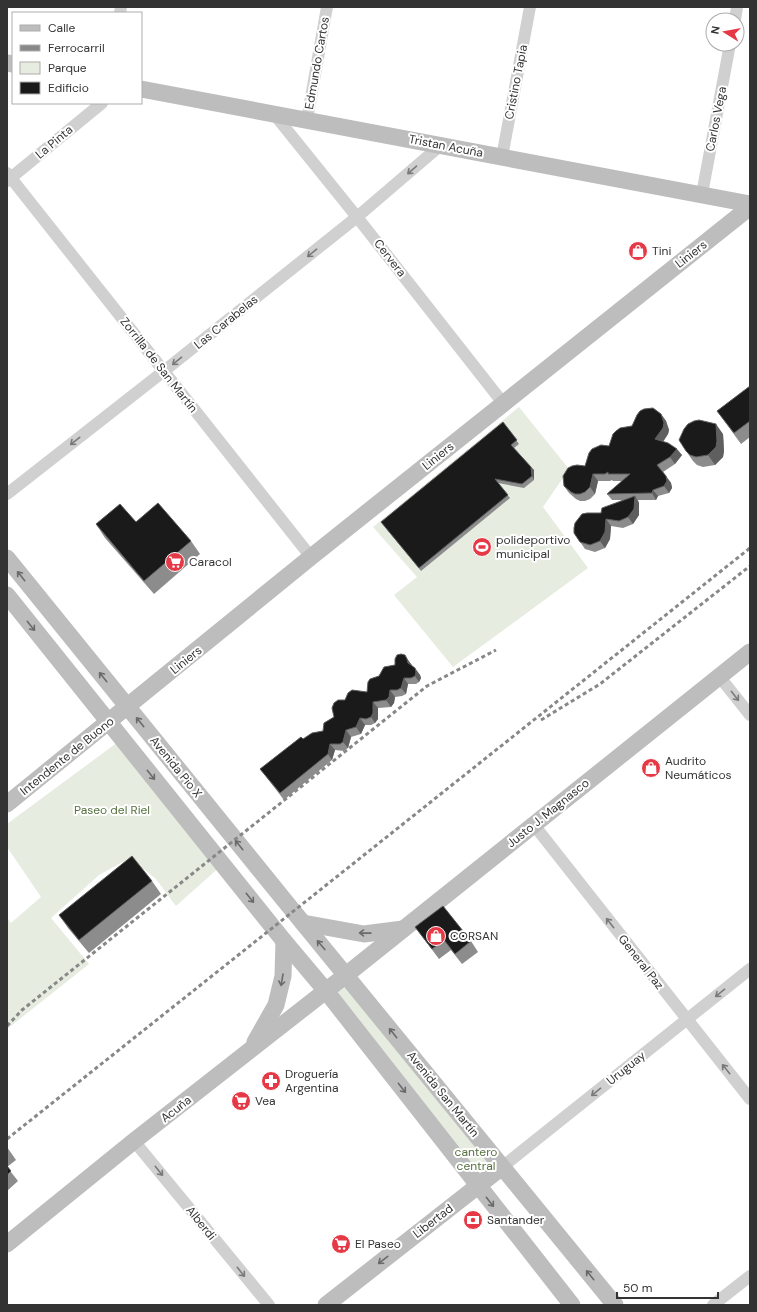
<svg xmlns="http://www.w3.org/2000/svg" width="757" height="1312" viewBox="0 0 757 1312" font-family="'DM Sans',sans-serif">
	<rect width="100%" height="100%" fill="#fff"/>
	<g fill="#e6ecdf">
		<polygon points="519,407 569,469 543,507 588,568 453,667 394,595 417,577 373,527"/>
		<polygon points="122,739 223,864 176,906 156,879 130,858 99,875 51,918 89,964 7,1029 7,918 11,923 41,897 7,847 7,824"/>
		<polygon points="346,975 502,1167 478,1186 326,991"/>
	</g>
	<g fill="none" stroke-linecap="round" stroke-linejoin="round">
		<g stroke="#d0d0d0" stroke-width="12">
			<polyline points="120,13 121,7"/>
			<polyline points="735,20 737,7"/>
			<polyline points="274,114 357,217 503,403"/>
			<polyline points="307,120 327,7"/>
			<polyline points="502,157 530,7"/>
			<polyline points="7,173 311,557"/>
			<polyline points="7,181 102,103"/>
			<polyline points="702,194 730,44"/>
			<polyline points="7,494 164,371 357,217 441,145"/>
			<polyline points="719,676 750,715"/>
			<polyline points="534,825 750,1099"/>
			<polyline points="134,1141 269,1305"/>
			<polyline points="502,1167 750,969"/>
			<polyline points="713,1305 750,1276"/>
		</g>
		<g stroke="#bdbdbd" stroke-width="17">
			<polyline points="7,63 13,64"/>
			<polyline points="141,89 750,204"/>
			<polyline points="7,558 285,901 615,1305"/>
			<polyline points="7,595 284,941 326,991 572,1305"/>
			<polyline points="7,804 311,557 750,207"/>
			<polyline points="303,923 364,934 403,929"/>
			<polyline points="255,1042 276,1005 283,976 284,941"/>
			<polyline points="7,1244 134,1141 346,975 750,652"/>
			<polyline points="326,1305 502,1167"/>
		</g>
		<g stroke="#888" stroke-width="3" stroke-dasharray="4 3" stroke-linecap="butt">
			<polyline points="541,720 600,684 750,566"/>
			<polyline points="7,1026 22,1010 427,686 496,650"/>
			<polyline points="7,1139 750,548"/>
		</g>
	</g>
	<g fill="#8c8c8c">
		<polygon points="750,386 750,437 741,444 717,411"/>
		<polygon points="661,414 666,421 669,430 668,434 663,442 682,455 675,464 663,472 671,483 672,488 669,493 658,496 656,500 638,500 639,503 639,515 633,524 623,528 611,526 610,539 605,548 595,552 585,549 574,533 601,513 622,500 612,500 607,494 622,481 613,481 612,480 610,481 598,481 595,494 590,499 585,501 580,501 576,499 569,493 564,486 585,466 609,446 632,426"/>
		<polygon points="503,422 519,444 514,448 531,467 534,470 534,480 524,488 498,483 510,498 421,571 381,522"/>
		<polygon points="723,434 724,451 723,457 715,465 703,467 697,465 693,461 686,451"/>
		<polygon points="136,522 191,541 200,554 154,594 105,538 96,524"/>
		<polygon points="405,655 412,666 420,675 421,678 419,682 416,684 408,684 406,694 402,696 395,697 394,703 391,707 378,708 378,719 375,723 371,725 365,725 361,734 351,737 348,748 344,751 335,750 332,760 284,800 260,769 303,739 323,731 334,717 345,700 367,692 379,676 395,665"/>
		<polygon points="152,881 161,894 89,953 68,928 59,915"/>
		<polygon points="415,927 471,941 478,952 462,964 451,950 439,959"/>
		<polygon points="7,1147 16,1160 7,1167 18,1181 7,1191"/>
	</g>
	<g fill="#5f5f5f">
		<polygon points="661,414 666,421 669,430 668,434 660,446 655,439"/>
		<polygon points="716,424 723,434 724,451 723,457 715,465 708,455"/>
		<polygon points="677,449 682,455 675,464 670,457"/>
		<polygon points="531,467 534,470 534,480 532,476"/>
		<polygon points="593,474 598,481 595,494 590,487"/>
		<polygon points="666,476 671,483 672,488 669,493 664,486"/>
		<polygon points="653,490 658,496 656,500 652,493"/>
		<polygon points="635,496 639,503 639,515 633,524 628,517"/>
		<polygon points="606,519 611,526 610,539 605,548 600,541"/>
		<polygon points="407,659 412,665 413,670 408,663"/>
		<polygon points="415,668 420,675 421,678 419,682 415,676"/>
		<polygon points="404,678 408,684 406,694 401,688"/>
		<polygon points="390,690 395,697 394,703 391,707 386,700"/>
		<polygon points="373,702 378,708 378,719 375,723 371,717"/>
		<polygon points="360,718 365,725 361,734 356,727"/>
		<polygon points="346,730 351,737 348,748 343,742"/>
		<polygon points="330,744 335,750 332,760 328,754"/>
	</g>
	<g fill="#1a1a1a" stroke="#5f5f5f">
		<polygon points="750,386 750,421 734,433 717,411"/>
		<polygon points="653,408 661,414 664,423 663,428 655,439 668,443 677,449 670,457 657,465 666,476 667,481 664,486 653,490 652,493 607,494 630,474 608,474 608,472 605,474 593,474 590,487 585,492 580,494 575,494 571,492 564,486 563,476 568,468 572,466 577,465 585,466 589,453 592,449 601,445 609,446 613,434 616,431 620,428 632,426 637,415 640,411 644,409"/>
		<polygon points="699,420 716,424 717,441 716,447 708,455 696,457 690,455 686,451 679,440 684,429 688,424 694,421"/>
		<polygon points="503,422 517,440 511,445 531,467 532,476 522,484 495,479 508,495 419,568 381,522"/>
		<polygon points="635,496 634,509 628,517 619,521 606,519 605,532 600,541 590,545 580,542 574,533 574,528 575,523 582,514 587,513 601,513 602,508"/>
		<polygon points="158,503 191,541 144,581 96,524 120,504 136,522"/>
		<polygon points="401,654 405,655 407,659 408,663 415,668 416,672 415,676 411,678 404,678 401,688 397,690 390,690 389,697 386,700 373,702 373,713 371,717 366,719 360,718 356,727 346,730 343,742 340,744 330,744 328,754 280,793 260,769 301,737 303,739 312,733 323,731 324,723 334,717 332,708 334,703 338,700 345,700 348,693 352,690 367,692 368,682 370,679 379,676 384,667 395,665 395,659 397,655"/>
		<polygon points="132,856 152,881 79,940 59,915"/>
		<polygon points="443,906 471,941 455,954 444,940 432,949 415,927"/>
		<polygon points="7,1166 11,1171 7,1175"/>
	</g>
	<defs><path id="oneway-shaft" d="M-6 0H5M1.5-3L5.5 0L1.5 3" fill="none" stroke-width="1.6" stroke-linecap="round" stroke-linejoin="round"/></defs>
	<g stroke="#7a7a7a">
		<use href="#oneway-shaft" transform="translate(412 170) rotate(139)"/>
		<use href="#oneway-shaft" transform="translate(312 253) rotate(141)"/>
		<use href="#oneway-shaft" transform="translate(177 361) rotate(141)"/>
		<use href="#oneway-shaft" transform="translate(75 441) rotate(142)"/>
		<use href="#oneway-shaft" transform="translate(735 696) rotate(52)"/>
		<use href="#oneway-shaft" transform="translate(610 923) rotate(-128)"/>
		<use href="#oneway-shaft" transform="translate(720 993) rotate(141)"/>
		<use href="#oneway-shaft" transform="translate(726 1069) rotate(-129)"/>
		<use href="#oneway-shaft" transform="translate(596 1092) rotate(141)"/>
		<use href="#oneway-shaft" transform="translate(159 1171) rotate(51)"/>
		<use href="#oneway-shaft" transform="translate(241 1272) rotate(51)"/>
	</g>
	<g stroke="#6a6a6a">
		<use href="#oneway-shaft" transform="translate(21 576) rotate(-129)"/>
		<use href="#oneway-shaft" transform="translate(31 626) rotate(51)"/>
		<use href="#oneway-shaft" transform="translate(103 677) rotate(-129)"/>
		<use href="#oneway-shaft" transform="translate(140 722) rotate(-129)"/>
		<use href="#oneway-shaft" transform="translate(151 775) rotate(51)"/>
		<use href="#oneway-shaft" transform="translate(239 845) rotate(-129)"/>
		<use href="#oneway-shaft" transform="translate(250 898) rotate(51)"/>
		<use href="#oneway-shaft" transform="translate(365 933) rotate(-179)"/>
		<use href="#oneway-shaft" transform="translate(321 945) rotate(-130)"/>
		<use href="#oneway-shaft" transform="translate(282 980) rotate(100)"/>
		<use href="#oneway-shaft" transform="translate(393 1033) rotate(-129)"/>
		<use href="#oneway-shaft" transform="translate(402 1088) rotate(52)"/>
		<use href="#oneway-shaft" transform="translate(490 1202) rotate(52)"/>
		<use href="#oneway-shaft" transform="translate(383 1260) rotate(142)"/>
		<use href="#oneway-shaft" transform="translate(590 1275) rotate(-129)"/>
	</g>
	<defs>
		<g id="shop-disc" transform="scale(1)"><circle r="9.5" fill="#e63946" stroke="#fff"/><path d="M-5-2.5h2.3a2.7 3.5 0 0 1 5.4 0H5L5.5 6h-11ZM-1.5-2.5h3a1.5 2.3 0 0 0-3 0Z" fill="#fff"/></g>
		<g id="stadium-disc" transform="scale(1)"><circle r="9.5" fill="#e63946" stroke="#fff"/><path d="M0-5a6.5 5 0 1 0 0 10a6.5 5 0 1 0 0-10ZM-3.5-1.8h7v3.6h-7Z" fill="#fff"/></g>
		<g id="supermarket-disc" transform="scale(1)"><circle r="9.5" fill="#e63946" stroke="#fff"/><path d="M-6-5.5h2.5l.6 2H6L4.5 2H-2.5L-4.4-4H-6ZM-1.5 3.2a1.3 1.3 0 1 0 .1 0ZM3 3.2a1.3 1.3 0 1 0 .1 0Z" fill="#fff"/></g>
		<g id="pharmacy-disc" transform="scale(1)"><circle r="9.5" fill="#e63946" stroke="#fff"/><path d="M-2-6h4v4h4v4h-4v4h-4v-4h-4v-4h4Z" fill="#fff"/></g>
		<g id="bank-disc" transform="scale(1)"><circle r="9.5" fill="#e63946" stroke="#fff"/><path d="M-6-4H6V4H-6ZM0-2.3a2.3 2.3 0 1 0 0 4.6a2.3 2.3 0 1 0 0-4.6Z" fill="#fff"/></g>
	</defs>
	<g fill-rule="evenodd">
		<use href="#shop-disc" x="638" y="251"/>
		<use href="#stadium-disc" x="482" y="547"/>
		<use href="#supermarket-disc" x="175" y="562"/>
		<use href="#shop-disc" x="651" y="768"/>
		<use href="#shop-disc" x="436" y="936"/>
		<use href="#pharmacy-disc" x="271" y="1081"/>
		<use href="#supermarket-disc" x="241" y="1101"/>
		<use href="#bank-disc" x="473" y="1220"/>
		<use href="#supermarket-disc" x="341" y="1244"/>
	</g>
	<g text-anchor="middle" dominant-baseline="central" stroke-width="4" stroke-linejoin="round" paint-order="stroke">
		<g font-size="12" fill="#333" stroke="#fff">
			<text transform="translate(317 63) rotate(-80)">Edmundo Cartos</text>
			<text transform="translate(516 82) rotate(-79)">Cristino Tapia</text>
			<text transform="translate(716 119) rotate(-79)">Carlos Vega</text>
			<text transform="translate(54 142) rotate(-40)">La Pinta</text>
			<text transform="translate(446 146) rotate(11)">Tristan Acuña</text>
			<text transform="translate(691 254) rotate(-38)">Liniers</text>
			<text transform="translate(390 258) rotate(52)">Cervera</text>
			<text transform="translate(226 322) rotate(-39)">Las Carabelas</text>
			<text transform="translate(159 365) rotate(52)">Zorrilla de San Martín</text>
			<text transform="translate(438 456) rotate(-39)">Liniers</text>
			<text transform="translate(186 660) rotate(-39)">Liniers</text>
			<text transform="translate(67 756) rotate(-39)">Intendente de Buono</text>
			<text transform="translate(176 767) rotate(51)">Avenida Pio X</text>
			<text transform="translate(548 813) rotate(-39)">Justo J. Magnasco</text>
			<text transform="translate(641 962) rotate(52)">General Paz</text>
			<text transform="translate(626 1068) rotate(-39)">Uruguay</text>
			<text transform="translate(443 1094) rotate(51)">Avenida San Martín</text>
			<text transform="translate(176 1109) rotate(-38)">Acuña</text>
			<text transform="translate(433 1221) rotate(-38)">Libertad</text>
			<text transform="translate(201 1223) rotate(51)">Alberdi</text>
		</g>
		<g font-size="12" fill="#333" stroke="#fff" text-anchor="start">
			<text x="652" y="251">Tini</text>
			<text x="496" y="540">polideportivo<tspan x="496" dy="14">municipal</tspan></text>
			<text x="189" y="562">Caracol</text>
			<text x="665" y="761">Audrito<tspan x="665" dy="14">Neumáticos</tspan></text>
			<text x="450" y="936">CORSAN</text>
			<text x="285" y="1074">Droguería<tspan x="285" dy="14">Argentina</tspan></text>
			<text x="255" y="1101">Vea</text>
			<text x="487" y="1220">Santander</text>
			<text x="355" y="1244">El Paseo</text>
		</g>
		<g font-size="12" fill="#56703f" stroke="#fff">
			<text x="112" y="810">Paseo del Riel</text>
			<text x="476" y="1152">cantero<tspan x="476" dy="14">central</tspan></text>
		</g>
	</g>
	<rect width="757" height="1312" fill="none" stroke="#333333" stroke-width="16"/>
	<rect x="12" y="12" width="130" height="92" fill="#ffffff" stroke="#adadad"/>
	<rect x="20" y="25" width="20" height="6" fill="#bdbdbd" stroke="#adadad"/>
	<text x="48" y="32" font-size="12" fill="#333333">Calle</text>
	<rect x="20" y="45" width="20" height="6" fill="#888888" stroke="#adadad"/>
	<text x="48" y="52" font-size="12" fill="#333333">Ferrocarril</text>
	<rect x="20" y="62" width="20" height="12" fill="#e6ecdf" stroke="#adadad"/>
	<text x="48" y="72" font-size="12" fill="#333333">Parque</text>
	<rect x="20" y="82" width="20" height="12" fill="#1a1a1a" stroke="#adadad"/>
	<text x="48" y="92" font-size="12" fill="#333333">Edificio</text>
	<g transform="translate(725 32) rotate(281)"><circle r="19" fill="#ffffff" stroke="#adadad"/>
	<path d="M0-3L7 15L0 10L-7 15Z" fill="#e63946"/>
	<text y="-6" font-size="11" font-weight="bold" text-anchor="middle" fill="#333333">N</text>
	</g>
	<path d="M617 1292v6h101v-6" fill="none" stroke="#333333" stroke-width="2"/>
	<text x="623" y="1292" font-size="12" fill="#333333" stroke="#ffffff" stroke-width="3" paint-order="stroke">50 m</text>
</svg>
